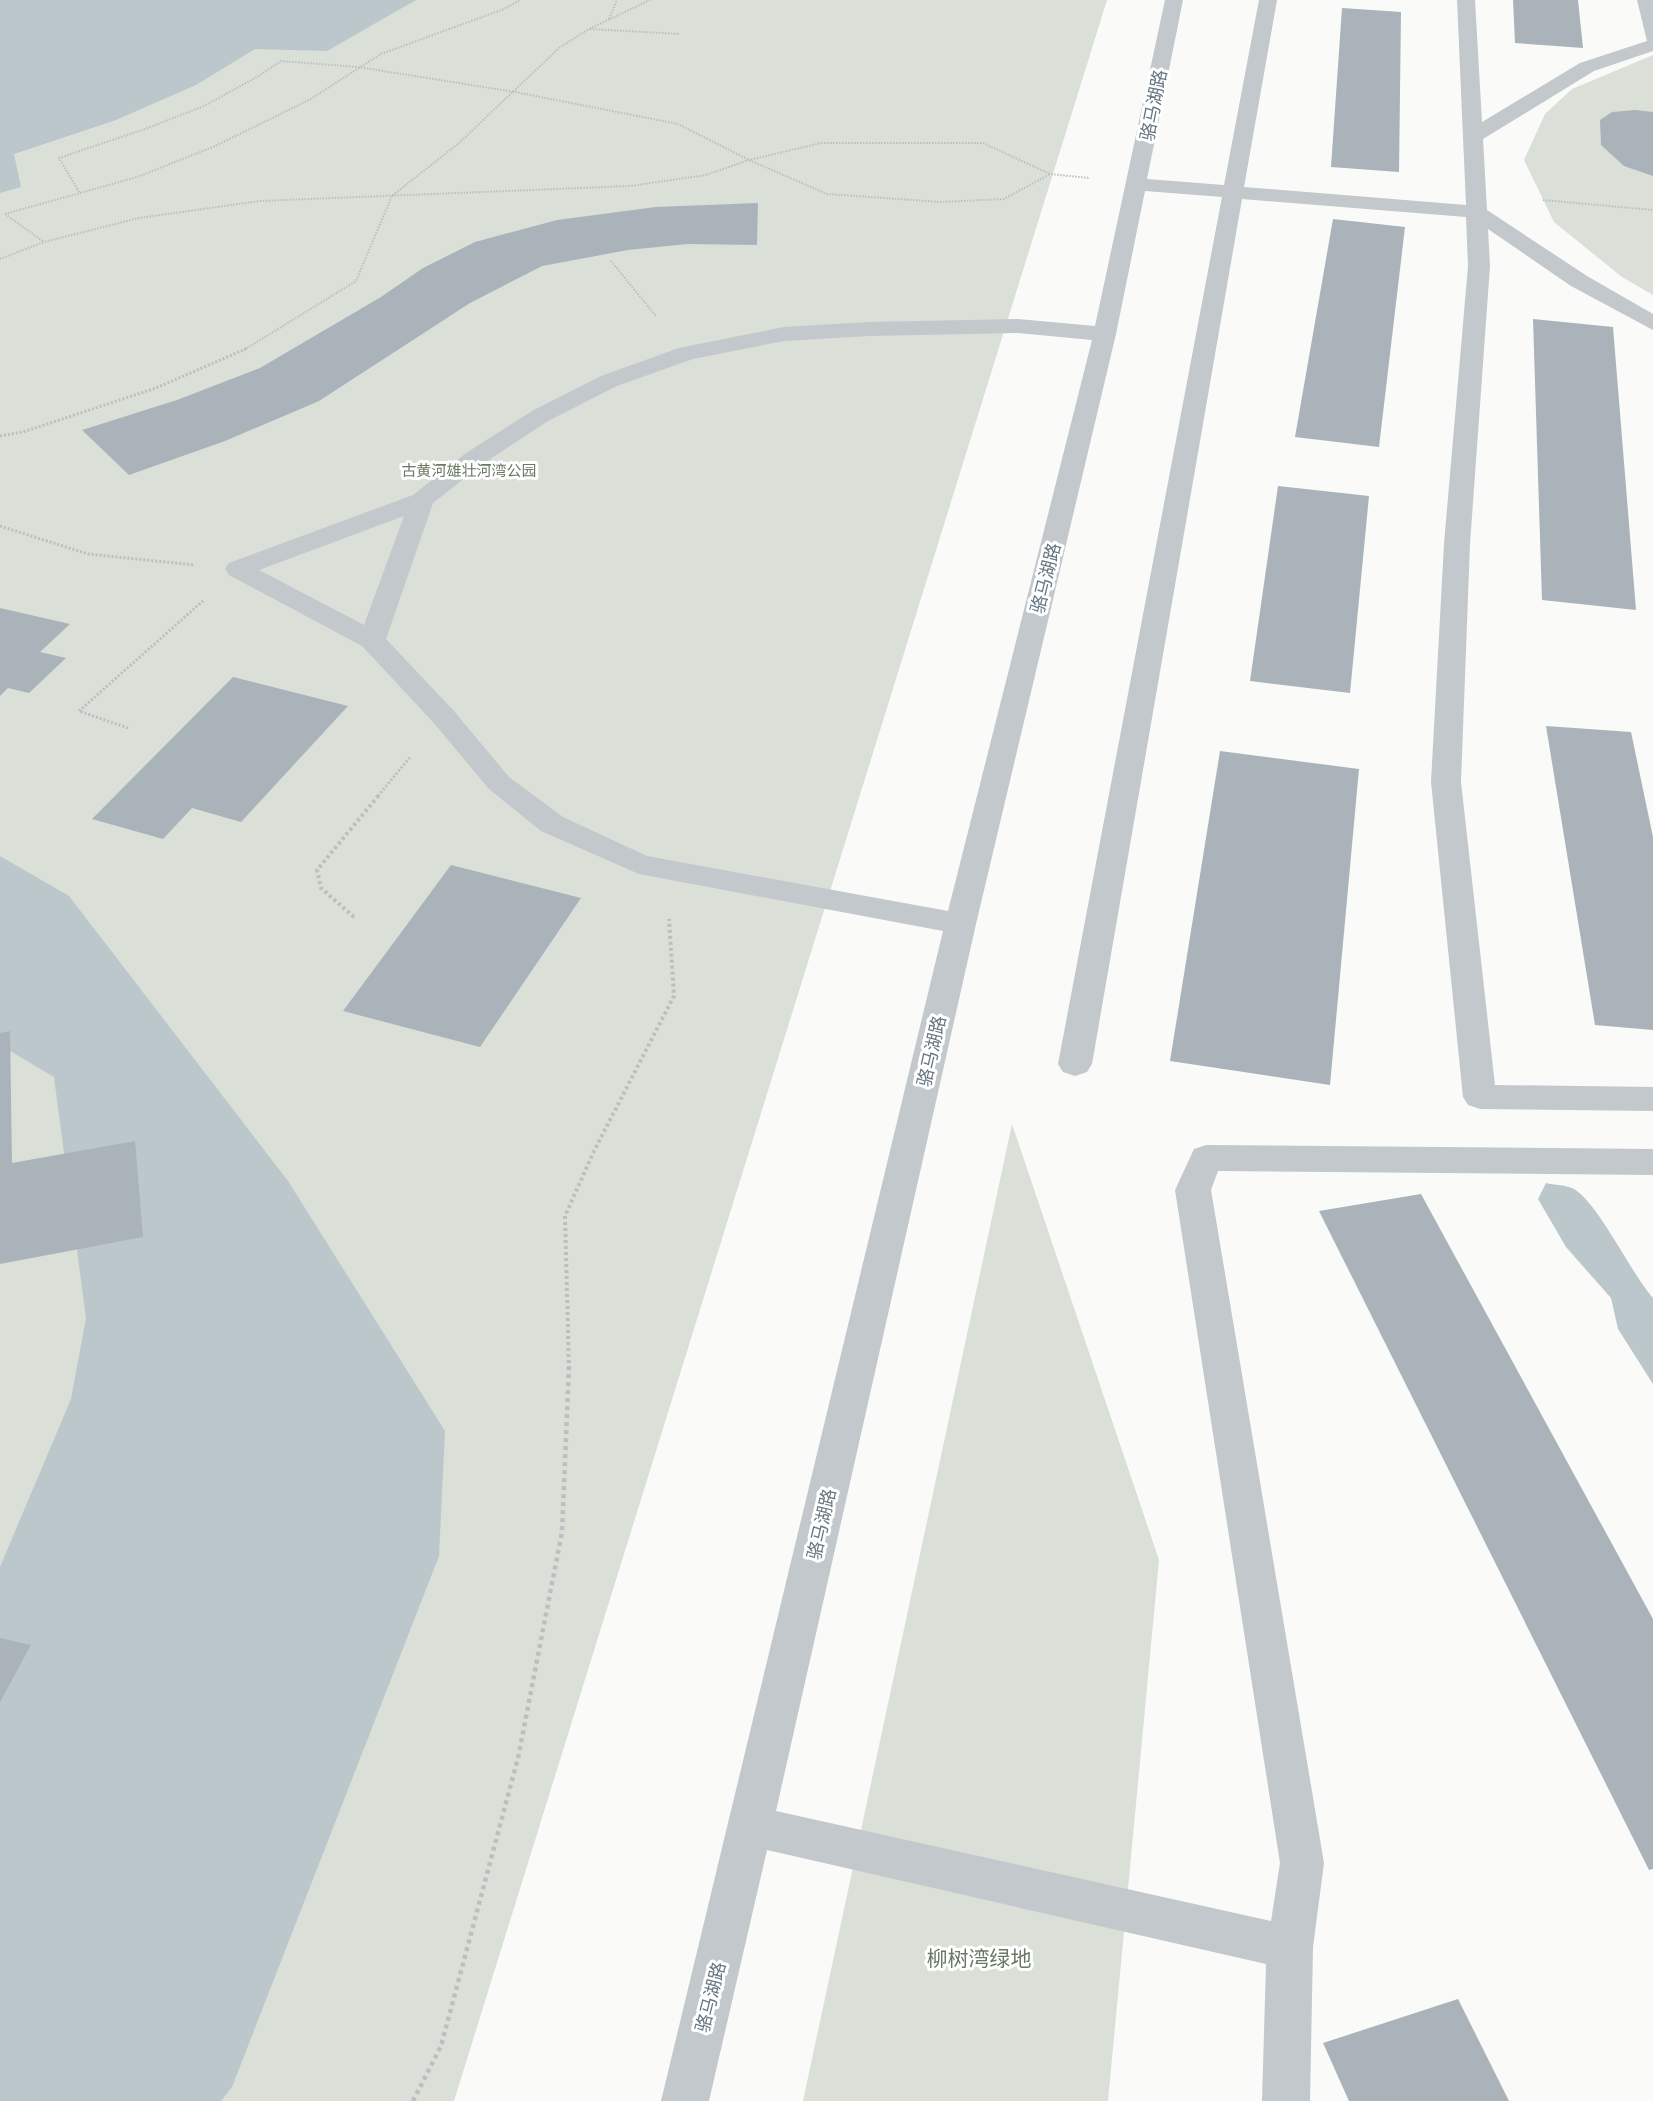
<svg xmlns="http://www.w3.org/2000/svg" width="1653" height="2101" viewBox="0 0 1653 2101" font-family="Ubuntu,'Noto Sans SC',sans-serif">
	<rect width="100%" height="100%" fill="#fafaf8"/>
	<g fill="#dadfd7">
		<polygon points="0,0 1107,0 454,2101 0,2101"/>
		<polygon points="1653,55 1653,295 1622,277 1554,222 1524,160 1545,114 1572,89"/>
		<polygon points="1012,1124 1159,1560 1108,2101 803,2101"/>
	</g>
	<g fill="#bbc7cb">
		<polygon points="0,0 416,0 327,51 255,49 196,85 116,120 14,154 21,187 0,193"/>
		<polygon points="0,856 69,896 288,1181 445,1431 439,1556 232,2087 221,2101 0,2101 0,1567 71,1399 86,1318 54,1077 0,1045"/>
		<path d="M 1546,1183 C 1554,1185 1567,1185 1574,1189 C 1599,1204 1630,1272 1653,1298 L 1653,1384 L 1618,1329 L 1611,1298 L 1566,1247 L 1538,1199 Z"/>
	</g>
	<g fill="#aab3b9">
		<polygon points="1513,0 1578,0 1583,48 1515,43"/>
		<polygon points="1342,8 1401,12 1399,172 1331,167"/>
		<polygon points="1635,110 1653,112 1653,176 1624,166 1601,145 1600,120 1612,112"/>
		<polygon points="758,203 757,245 687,244 628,250 542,266 470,303 319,401 225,441 129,475 82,430 177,400 260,368 381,297 423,268 475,242 557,220 656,207"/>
		<polygon points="1333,219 1405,227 1379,447 1295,437"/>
		<polygon points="1533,319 1613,327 1636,610 1542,600"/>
		<polygon points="1278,486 1369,496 1350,693 1250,681"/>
		<polygon points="0,608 70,624 40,652 66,658 29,693 8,688 0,696"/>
		<polygon points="233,677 348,706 241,822 192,808 163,839 92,819"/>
		<polygon points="1546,726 1631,732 1653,837 1653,1030 1595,1025"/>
		<polygon points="1220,751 1359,769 1330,1085 1170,1061"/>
		<polygon points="451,865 581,898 480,1047 343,1011"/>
		<polygon points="10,1031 12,1163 135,1141 143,1237 0,1264 0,1033"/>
		<polygon points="1421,1194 1653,1619 1653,1869 1649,1870 1319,1211"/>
		<polygon points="0,1638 31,1645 0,1702"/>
		<polygon points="1458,1999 1509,2101 1349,2101 1323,2043"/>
	</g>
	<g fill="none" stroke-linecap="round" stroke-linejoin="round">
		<g stroke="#bbbfc2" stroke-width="2" stroke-dasharray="1.5 1.5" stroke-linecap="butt">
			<polyline points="609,19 617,0"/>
			<polyline points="590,29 680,34"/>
			<polyline points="79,192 59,158 145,129 204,106 257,77 281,61 358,67 515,92 678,124 749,160 827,194 941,202 1004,199 1050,174"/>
			<polyline points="1543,200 1653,210"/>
			<polyline points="5,214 137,177 213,147 309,100 381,54 504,9 520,0"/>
			<polyline points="5,214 44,242"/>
			<polyline points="0,259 44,242 139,218 260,201 630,186 706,175 749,160 821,143 983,143 1050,174 1089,178"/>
			<polyline points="611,261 656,316"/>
			<polyline points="244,350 356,281 392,196 459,143 559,48 589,29 650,0"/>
		</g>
		<g stroke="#bbbfc2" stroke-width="3" stroke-dasharray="2 2" stroke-linecap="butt">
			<polyline points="0,436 23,432 156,388 248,348"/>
			<polyline points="0,526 88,554 195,565"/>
			<polyline points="128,728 79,711 204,600"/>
			<polyline points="378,796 411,756"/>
		</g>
		<g stroke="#bbbfc2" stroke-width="4" stroke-dasharray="3 3" stroke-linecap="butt">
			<polyline points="354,917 321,888 317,870 379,795"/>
			<polyline points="569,1369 565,1216 594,1151 674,996 669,919"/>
		</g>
		<polyline stroke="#bbbfc2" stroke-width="4.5" stroke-dasharray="4 4" stroke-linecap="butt" points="413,2101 441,2046 518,1758 562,1532 569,1367"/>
		<path fill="#c3c8cc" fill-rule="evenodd" d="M 1165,0 L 1183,0 L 1147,179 L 1224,185 L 1259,0 L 1277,0 L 1244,187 L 1466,205 L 1457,0 L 1475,0 L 1482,122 L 1580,63 L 1647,41 L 1637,0 L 1653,0 L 1653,51 L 1594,71 L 1483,139 L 1487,210 L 1587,276 L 1653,314 L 1653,330 L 1571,286 L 1488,229 L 1490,266 L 1470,544 L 1461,782 L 1495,1085 L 1653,1087 L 1653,1111 L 1480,1109 L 1468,1105 L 1463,1097 L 1431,782 L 1444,544 L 1468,266 L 1466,217 L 1242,199 L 1092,1064 L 1087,1072 L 1075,1076 L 1063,1072 L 1058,1064 L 1222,197 L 1145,191 L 1116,334 L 976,924 L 776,1811 L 1271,1921 L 1280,1863 L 1175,1190 L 1194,1149 L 1206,1145 L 1653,1149 L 1653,1175 L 1218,1171 L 1211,1190 L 1324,1863 L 1313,1947 L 1310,2101 L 1262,2101 L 1266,1964 L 767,1850 L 709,2101 L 661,2101 L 943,931 L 639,874 L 541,831 L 489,789 L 433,722 L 362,646 L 229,575 L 225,569 L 229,563 L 413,495 L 466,453 L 532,411 L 601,376 L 679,348 L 784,327 L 869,322 L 1018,319 L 1095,326 ZM 1018,333 L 1092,340 L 948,911 L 647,856 L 563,817 L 509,777 L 453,710 L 386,639 L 433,503 L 484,463 L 548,421 L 617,386 L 693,359 L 784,341 L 869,336 ZM 404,516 L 364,625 L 259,570 Z"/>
	</g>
	<g text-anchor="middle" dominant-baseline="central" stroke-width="6" stroke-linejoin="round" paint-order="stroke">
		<g font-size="15" fill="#687a64" stroke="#fff">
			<text x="469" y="470">古黄河雄壮河湾公园</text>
		</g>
		<g font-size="18" fill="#657683" stroke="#fff">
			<text transform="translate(1153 105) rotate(-79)">骆马湖路</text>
			<text transform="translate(1045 578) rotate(-76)">骆马湖路</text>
			<text transform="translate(931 1051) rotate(-77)">骆马湖路</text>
			<text transform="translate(821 1524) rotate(-77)">骆马湖路</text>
			<text transform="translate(710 1997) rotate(-76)">骆马湖路</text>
		</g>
		<g font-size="21" fill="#687a64" stroke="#fff">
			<text x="979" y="1958">柳树湾绿地</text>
		</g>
	</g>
</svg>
